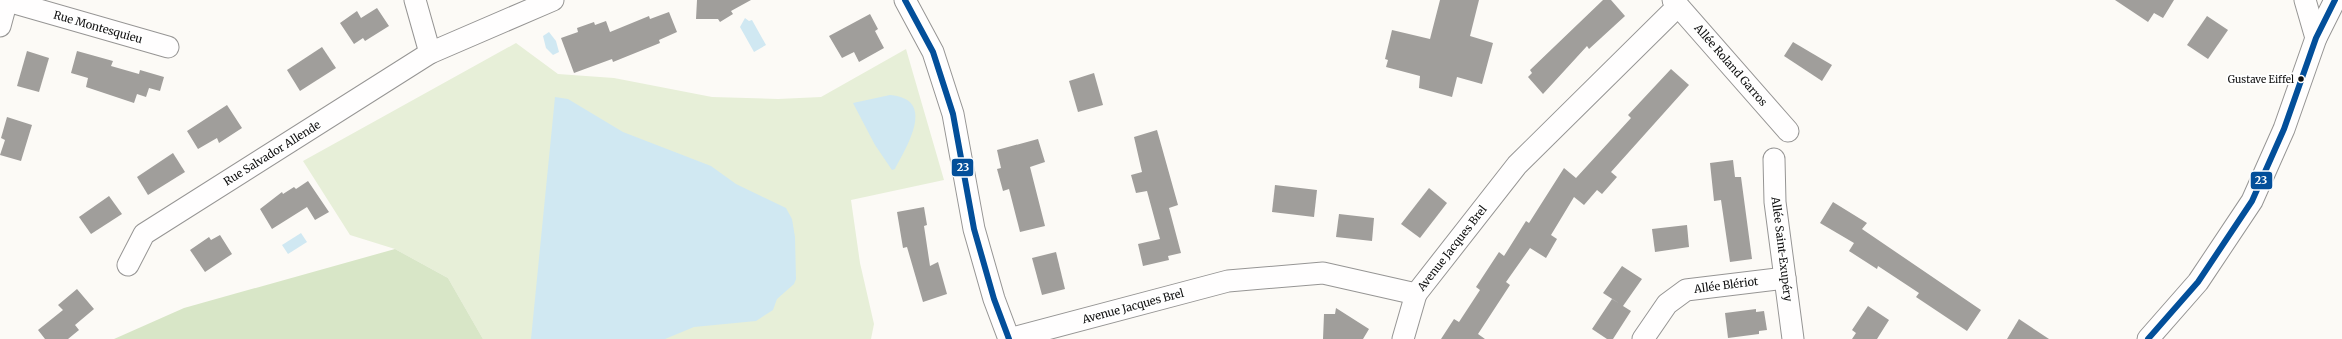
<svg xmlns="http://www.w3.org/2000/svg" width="2342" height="339" viewBox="0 0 2342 339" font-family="Merriweather,serif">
	<rect width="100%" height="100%" fill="#fcfaf6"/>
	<polygon fill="#e7efd8" points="516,43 558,74 614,78 712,97 778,99 821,97 906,49 944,180 851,200 860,263 874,324 871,339 483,339 448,278 395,249 350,235 303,161"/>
	<polygon fill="#d8e6c7" points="395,249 448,278 483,339 114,339 184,308"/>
	<g fill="#d0e8f2">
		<polygon points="745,18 749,21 752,20 766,45 754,52 740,27"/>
		<polygon points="549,32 556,41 559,52 553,55 546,48 543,36"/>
		<path d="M 890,95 C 937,99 907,146 895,169 L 892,170 L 875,145 L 853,103 Z"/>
		<polygon points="555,97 568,99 623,132 711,166 736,184 786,208 792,219 795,237 796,279 794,284 777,299 773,310 756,321 694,327 665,339 531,339"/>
		<polygon points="301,233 307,242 288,254 282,245"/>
	</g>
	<g fill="#a09e9b">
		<polygon points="697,0 751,0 731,11 733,14 720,22 718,19 696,19"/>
		<polygon points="1440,0 1479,0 1470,36 1493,43 1482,84 1457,77 1452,97 1419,88 1420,76 1386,67 1388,60 1385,59 1392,30 1430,39"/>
		<polygon points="1603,0 1611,0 1625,16 1589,49 1587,46 1543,94 1528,77 1532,73 1530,70"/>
		<polygon points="2115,0 2174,0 2163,18 2154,13 2148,22"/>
		<polygon points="377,8 389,26 365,41 363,38 354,44 340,23 357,11 361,18"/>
		<polygon points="669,12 677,32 659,40 660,43 613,62 612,59 574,73 561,38 578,32 577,28 594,22 595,25 606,21 610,32 649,16 650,19"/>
		<polygon points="870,14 878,29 875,31 884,48 859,62 854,52 842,58 829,36"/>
		<polygon points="2207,16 2228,30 2208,59 2187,45"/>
		<polygon points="1793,42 1832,65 1822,81 1784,56"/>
		<polygon points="322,47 336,68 300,91 287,70"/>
		<polygon points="27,51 49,58 39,92 17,86"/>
		<polygon points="77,51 113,61 111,66 139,74 140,70 164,77 160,91 149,88 146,97 137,94 134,103 86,87 88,78 71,73"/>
		<polygon points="1671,69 1689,85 1611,172 1617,177 1602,194 1597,190 1584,205 1574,197 1551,235 1557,239 1546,258 1530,248 1506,282 1510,285 1478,334 1485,339 1441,339 1454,319 1459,322 1480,290 1476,287 1499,252 1504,256 1526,221 1529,223 1564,168 1576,178 1631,118 1628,115"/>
		<polygon points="1094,73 1103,105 1078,112 1069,81"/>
		<polygon points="227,105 242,128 219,143 217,138 198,149 187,131"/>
		<polygon points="7,117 32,125 21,161 0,155 5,140 1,138"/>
		<polygon points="1157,130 1178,205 1169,208 1181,253 1168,256 1169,260 1143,266 1138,244 1160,239 1147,191 1136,193 1131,175 1142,172 1134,137"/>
		<polygon points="1038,139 1045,162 1030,167 1045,226 1020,232 1009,189 1003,191 997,169 1001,168 997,150"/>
		<polygon points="173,153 185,172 148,195 137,177"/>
		<polygon points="1733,160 1735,177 1741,177 1752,259 1730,262 1721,200 1714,201 1710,163"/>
		<polygon points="308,181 329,212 315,220 307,207 272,229 260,209 282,192 283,194 294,187 296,189"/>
		<polygon points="1275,185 1317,190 1314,217 1272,212"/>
		<polygon points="1429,188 1447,203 1420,238 1401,224"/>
		<polygon points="109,196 122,214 91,234 79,217"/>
		<polygon points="1833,202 1867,223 1862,229 1981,310 1967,331 1916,297 1919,293 1878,266 1877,269 1849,251 1854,243 1820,223"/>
		<polygon points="924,207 927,225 924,226 930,266 938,262 947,294 923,302 907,247 903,248 897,212"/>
		<polygon points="1339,214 1374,218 1372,241 1336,237"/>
		<polygon points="1687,225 1689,247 1655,252 1652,229"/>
		<polygon points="220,235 232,254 205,272 190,250 209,237 211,240"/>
		<polygon points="1056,252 1065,289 1042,295 1032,258"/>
		<polygon points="1622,266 1642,279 1623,306 1631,311 1613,339 1607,339 1592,329 1612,299 1620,304 1603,293"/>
		<polygon points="77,289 94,309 75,325 79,330 68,339 45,339 38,330 63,310 58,305"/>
		<polygon points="1868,306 1889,320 1877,339 1852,339 1856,333 1852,330"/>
		<polygon points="1336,308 1369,329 1363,339 1323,339 1324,314 1335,314"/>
		<polygon points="1756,309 1756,312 1764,311 1767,330 1759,331 1759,334 1728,338 1725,313"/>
		<polygon points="2019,319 2049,339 2007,339"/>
	</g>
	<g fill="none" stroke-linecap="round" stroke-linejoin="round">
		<g stroke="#969594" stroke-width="23">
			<g id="minor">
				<polyline points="4,0 168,47"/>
				<polyline points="415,0 430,53"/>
				<polyline points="905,0 933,52 953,114 974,229 994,299 1009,339"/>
				<polyline points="1673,0 1788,131"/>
				<polyline points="2305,0 2316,38"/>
				<polyline points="0,26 7,0"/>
				<polyline points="1774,159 1775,202 1793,339"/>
				<polyline points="128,265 144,234 430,53 553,0"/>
				<polyline points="1009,339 1228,281 1323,273 1416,294 1517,165 1678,6"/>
				<polyline points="1403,339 1416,294"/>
				<polyline points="1643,339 1667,304 1686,290 1785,278"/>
				<polyline points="2148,339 2198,282 2252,201 2284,129 2316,38 2335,0"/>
			</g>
		</g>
		<use href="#minor" stroke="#fffefe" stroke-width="21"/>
		<g stroke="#fff" stroke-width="9">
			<g id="bus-1">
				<polyline points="905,0 933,52 953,114 974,229 994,299 1009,339"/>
				<polyline points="2148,339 2198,282 2252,201 2284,129 2316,38 2335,0"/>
			</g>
		</g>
		<use href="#bus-1" stroke="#034f9a" stroke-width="6"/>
	</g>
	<circle fill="#101010" stroke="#fff" stroke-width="1.5" cx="2301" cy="79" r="3.5"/>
	<g text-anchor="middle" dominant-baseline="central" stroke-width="4" stroke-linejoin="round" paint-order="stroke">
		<g font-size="10" fill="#101010" stroke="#fff" text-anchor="end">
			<text x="2294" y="79">Gustave Eiffel</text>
		</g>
		<g font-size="11" fill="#101010" stroke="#fff">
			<text transform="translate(98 27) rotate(16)">Rue Montesquieu</text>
			<text transform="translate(1731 65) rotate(49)">Allée Roland Garros</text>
			<text transform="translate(272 153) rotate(-32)">Rue Salvador Allende</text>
			<text transform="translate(1452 248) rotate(-52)">Avenue Jacques Brel</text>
			<text transform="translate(1782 249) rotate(83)">Allée Saint-Exupéry</text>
			<text transform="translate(1726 285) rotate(-7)">Allée Blériot</text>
			<text transform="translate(1133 306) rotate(-15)">Avenue Jacques Brel</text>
		</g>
	</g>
	<g stroke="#fff" stroke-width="1.5">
		<rect x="951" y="158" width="23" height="19" rx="4" fill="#034f9a"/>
		<rect x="2250" y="171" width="23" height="19" rx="4" fill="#034f9a"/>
	</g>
	<g font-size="11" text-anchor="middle" font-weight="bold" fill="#fff">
		<text x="963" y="171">23</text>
		<text x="2261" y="184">23</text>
	</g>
</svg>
